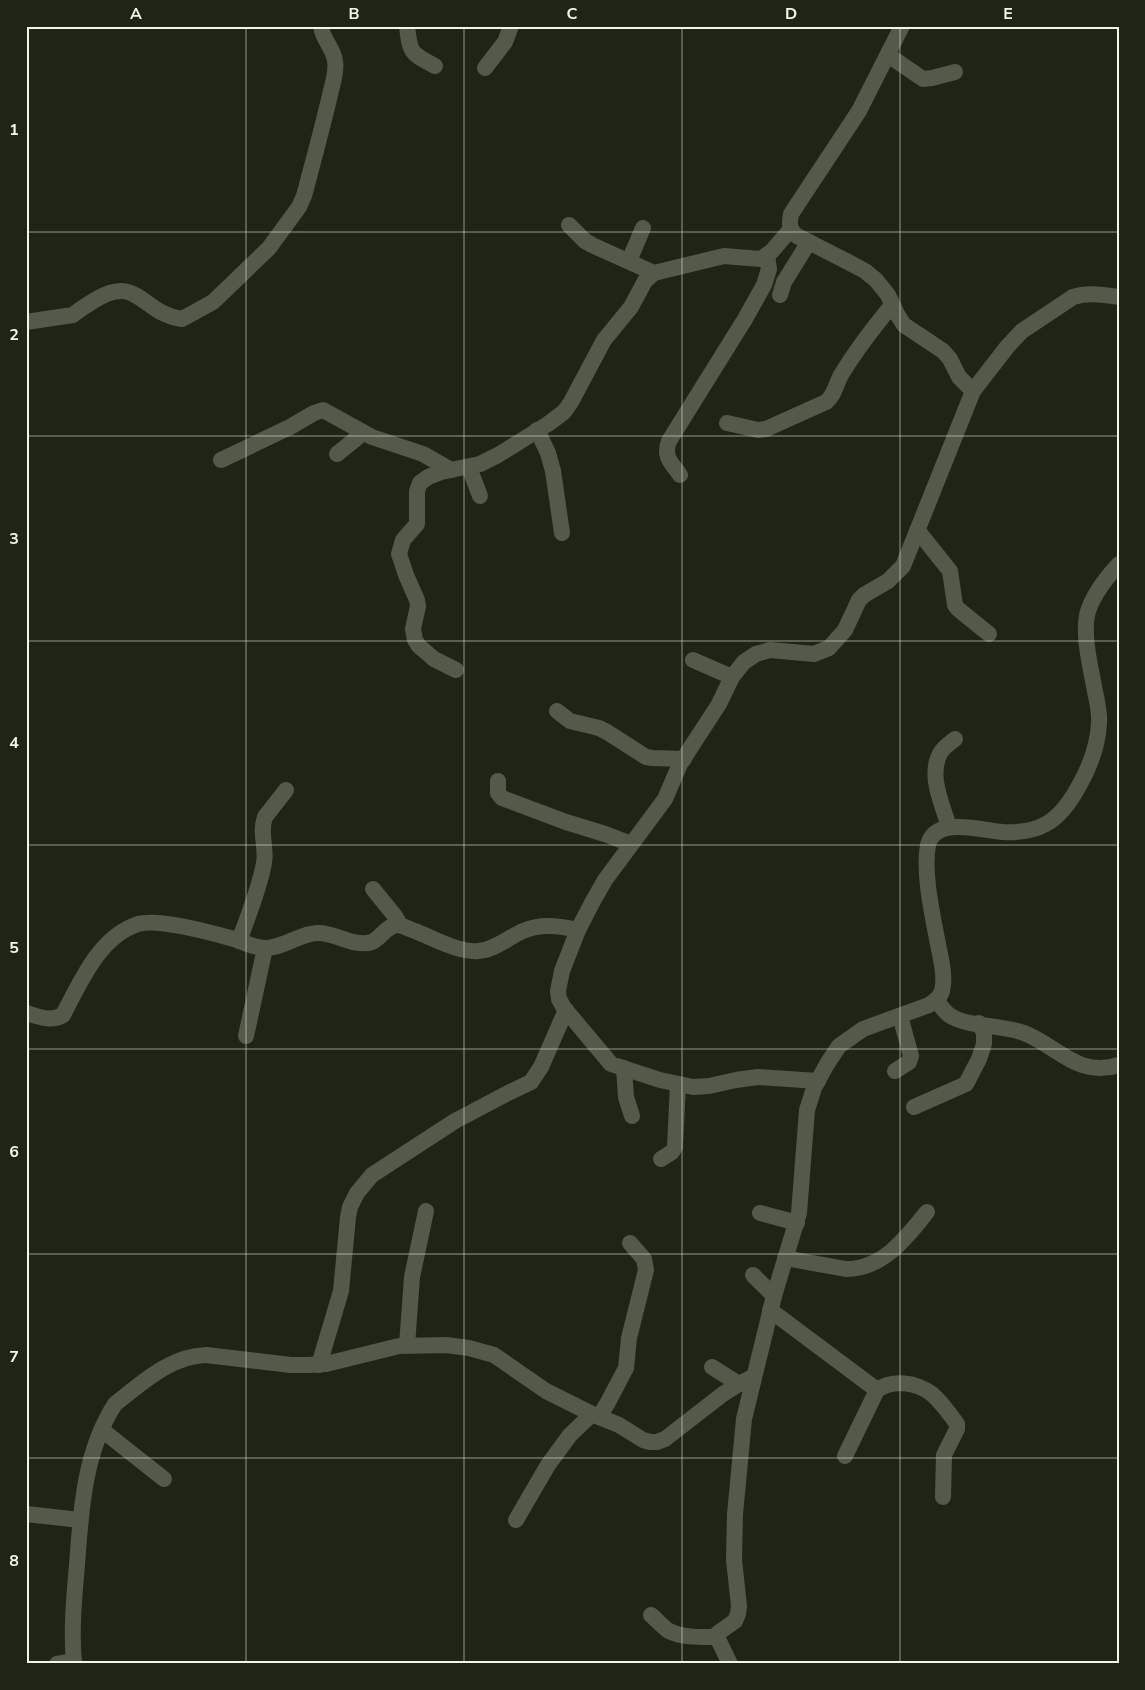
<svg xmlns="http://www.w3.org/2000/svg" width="1145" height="1690" viewBox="0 0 1145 1690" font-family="'Nunito Sans',sans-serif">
	<rect width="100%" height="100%" fill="#202417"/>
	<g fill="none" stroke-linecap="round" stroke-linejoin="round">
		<g stroke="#54594a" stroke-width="16">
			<path d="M 407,26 C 410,54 411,53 435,66"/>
			<path d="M 902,26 L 859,111 L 791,214 C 789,225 789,229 797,236 L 850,263 L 865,271 L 876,280 L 888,295 L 897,314 L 904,325 L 943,351 L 950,359 L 959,377 L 973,391"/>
			<polyline points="888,55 923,79 932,78 955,72"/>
			<polyline points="485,68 505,42 511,26"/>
			<polyline points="569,225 585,241 592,245 654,273"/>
			<polyline points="629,261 643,228"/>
			<polyline points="780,295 784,282 809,242"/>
			<path d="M 26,322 L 73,315 C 80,309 87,305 95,300 C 138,273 142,314 182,319 L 213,302 L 269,248 L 299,207 L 304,196 C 313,162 322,129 330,95 C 332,85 337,73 335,61 C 334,49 322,39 321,26"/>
			<path d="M 727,423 L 758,430 L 766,429 L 826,402 C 834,396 836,384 841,375 C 856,350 874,327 892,305"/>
			<polyline points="537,430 548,453 553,471 562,533"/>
			<polyline points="337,454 363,433"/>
			<polyline points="221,460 290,427 314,413 323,410 372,437 423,454 451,470"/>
			<polyline points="469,467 480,496"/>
			<path d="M 680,475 C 671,462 663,457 669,441 L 745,319 L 764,285 L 769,269 L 767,255"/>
			<polyline points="918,531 950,571 955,605 958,609 989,634"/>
			<polyline points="693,660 732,677"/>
			<polyline points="456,670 434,659 419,646 415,640 413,629 418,606 417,600 406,575 399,554 403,540 417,524 417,491 420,483 428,477 441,472 480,464 498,455 548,424 564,412 571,402 604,340 631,307 645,281 654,273 724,256 761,259 772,251 790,230"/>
			<polyline points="557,711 570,721 599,728 607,732 646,757 652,758 684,759"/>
			<polyline points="498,781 498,793 502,798 566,822 605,834 631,844"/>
			<path d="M 949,827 C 943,806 927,774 941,752 C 944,747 950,743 955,739"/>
			<polyline points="373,889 395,916 400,925"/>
			<path d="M 239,941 C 248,916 259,890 264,863 C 267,847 259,833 265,817 L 286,790"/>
			<path d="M 936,1000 C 940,1005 944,1011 949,1015 C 966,1027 1003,1025 1024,1033 C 1058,1046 1077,1078 1119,1065"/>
			<path d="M 26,1013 C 39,1017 51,1022 63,1015 C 81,981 99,937 138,924 C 159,918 212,933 234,939 C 243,942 253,947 263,948 C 282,949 298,934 317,933 C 336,932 353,948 372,942 C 381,938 386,926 397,925 C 402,925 409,929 415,931 C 433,938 459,953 479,951 C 495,950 509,937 523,931 C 541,923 560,926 578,930"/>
			<polyline points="246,1036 265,948"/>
			<polyline points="624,1068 626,1097 632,1116"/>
			<polyline points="895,1071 909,1062 911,1056 900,1016"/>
			<path d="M 818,1081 L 758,1077 L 736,1080 L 709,1086 L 693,1087 L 660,1080 L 611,1064 L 564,1008 L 559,999 L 558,991 L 562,971 L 578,930 L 593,901 L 605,880 L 665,799 L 680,764 L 719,704 L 732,677 L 744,662 L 756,654 L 770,650 L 814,654 L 829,648 L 845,630 L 859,600 L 864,595 L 888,581 L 903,566 L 973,391 L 1007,347 L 1022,331 L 1073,297 C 1089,292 1103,295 1119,297"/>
			<polyline points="914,1107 966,1084 979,1059 984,1044 984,1033 979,1023"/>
			<polyline points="661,1159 672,1152 675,1147 678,1084"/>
			<polyline points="760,1213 797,1223"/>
			<path d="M 785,1258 L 846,1269 C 883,1269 906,1238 927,1212"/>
			<polyline points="753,1275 774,1296"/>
			<path d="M 770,1310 L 877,1390 C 893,1379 916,1382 932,1394 C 941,1402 950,1414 957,1424 L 957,1429 L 944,1455 L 943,1497"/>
			<polyline points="407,1345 412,1277 426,1211"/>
			<polyline points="319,1365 341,1291 348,1217 350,1207 357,1193 372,1175 455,1121 508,1093 531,1082 541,1067 566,1010"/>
			<polyline points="712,1367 739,1384"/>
			<polyline points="599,1417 607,1404 626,1368 629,1338 646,1270 644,1259 630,1243"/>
			<polyline points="102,1430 164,1479"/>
			<polyline points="845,1456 877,1390"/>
			<polyline points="26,1514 80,1520"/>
			<polyline points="516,1520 548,1465 570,1435 592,1414"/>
			<path d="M 651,1615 C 657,1620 663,1627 669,1631 C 683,1638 702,1637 717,1637"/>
			<polyline points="57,1664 74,1661"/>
			<path d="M 74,1664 C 71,1631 74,1598 77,1565 C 81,1510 84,1452 115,1404 C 142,1383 170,1356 206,1355 L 291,1365 L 308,1365 L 326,1364 L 399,1346 L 446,1345 L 469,1348 L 494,1355 L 546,1391 L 592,1414 L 619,1425 L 643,1440 L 650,1442 L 657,1442 L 665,1439 L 723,1394 L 739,1384 L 753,1377"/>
			<path d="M 730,1664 L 717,1637 L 718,1633 L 735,1621 L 738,1614 L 739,1606 L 734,1560 L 735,1514 L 744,1419 L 774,1296 L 799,1213 L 807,1110 L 814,1088 L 827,1064 L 839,1046 L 863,1029 L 929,1005 C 935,1001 940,998 942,991 C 946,975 940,956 937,939 C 932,913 923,872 928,845 C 935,816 981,830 1002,832 C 1017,833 1033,831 1046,824 C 1061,816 1072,799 1080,784 C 1090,766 1098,744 1099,723 C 1100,711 1096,698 1094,686 C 1090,665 1083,636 1087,615 C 1092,595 1106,578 1119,564"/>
		</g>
	</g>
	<path fill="none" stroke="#f3f5ed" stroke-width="1" stroke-opacity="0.55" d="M 246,26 L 246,1664M 464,26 L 464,1664M 682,26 L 682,1664M 900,26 L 900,1664M 26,232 L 1119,232M 26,436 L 1119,436M 26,641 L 1119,641M 26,845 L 1119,845M 26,1049 L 1119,1049M 26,1254 L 1119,1254M 26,1458 L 1119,1458"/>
	<rect width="1145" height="1690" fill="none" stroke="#202417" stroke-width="55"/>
	<rect x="28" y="28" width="1090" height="1634" fill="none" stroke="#f3f5ed" stroke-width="2"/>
	<g font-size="16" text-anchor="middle" font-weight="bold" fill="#f3f5ed">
		<text x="136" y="19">A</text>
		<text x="354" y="19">B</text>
		<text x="572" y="19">C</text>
		<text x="791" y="19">D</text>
		<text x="1008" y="19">E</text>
		<text x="14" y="135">1</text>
		<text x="14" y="340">2</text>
		<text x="14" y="544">3</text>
		<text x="14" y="748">4</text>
		<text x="14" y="953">5</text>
		<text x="14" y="1157">6</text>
		<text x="14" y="1362">7</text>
		<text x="14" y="1566">8</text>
	</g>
</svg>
